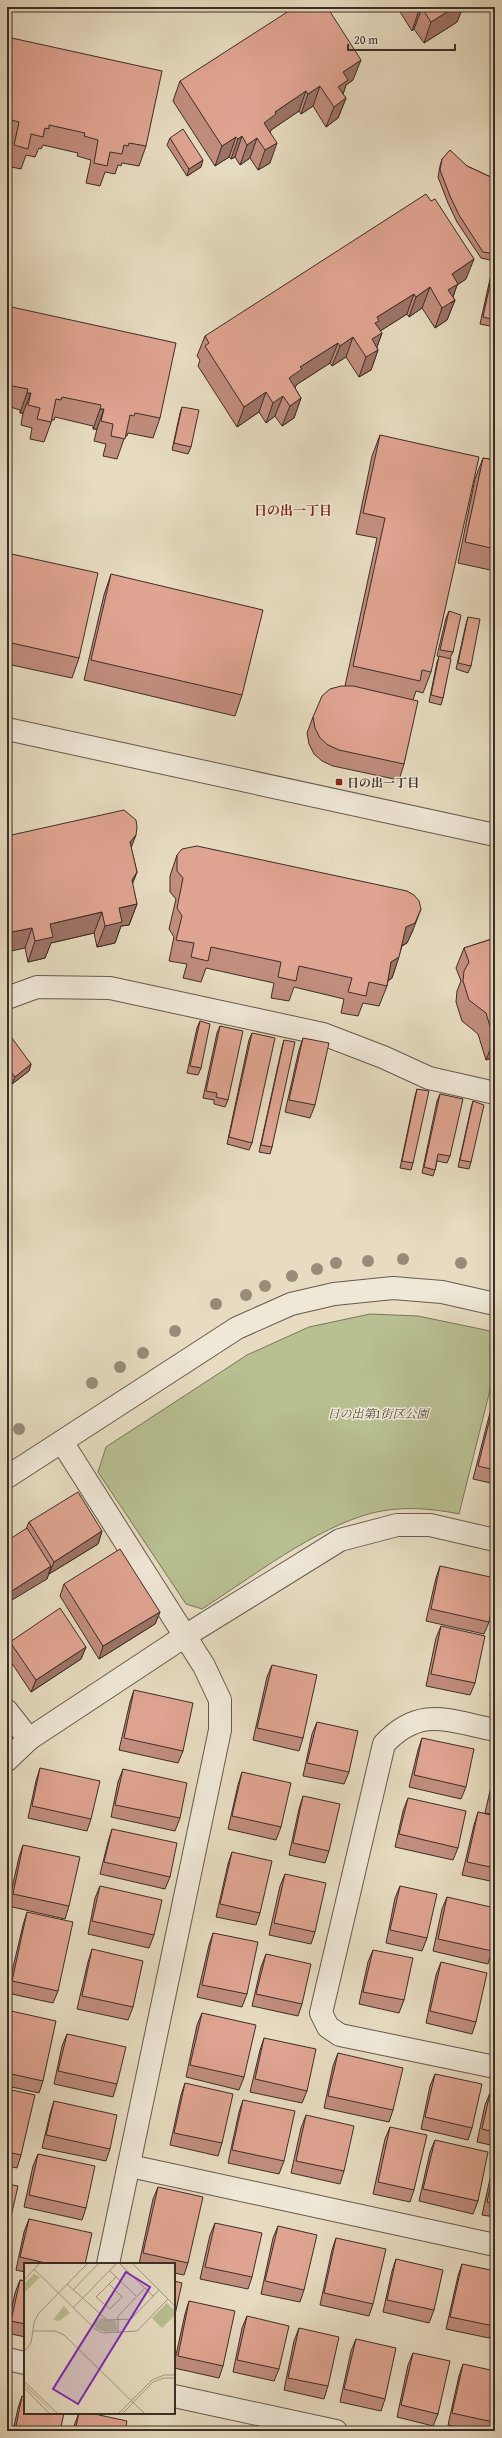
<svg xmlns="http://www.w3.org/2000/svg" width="502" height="2438" viewBox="0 0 502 2438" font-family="'Gentium Book Plus','Noto Serif JP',serif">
	<rect width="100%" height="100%" fill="#e7dcc1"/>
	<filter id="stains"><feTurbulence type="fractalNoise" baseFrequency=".005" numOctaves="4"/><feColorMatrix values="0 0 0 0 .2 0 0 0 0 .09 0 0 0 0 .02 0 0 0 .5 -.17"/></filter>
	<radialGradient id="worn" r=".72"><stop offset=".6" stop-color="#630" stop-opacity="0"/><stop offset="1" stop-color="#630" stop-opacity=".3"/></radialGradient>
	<path fill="#b8bf91" stroke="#7a765c" d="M 370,1314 L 418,1316 L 495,1332 L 495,1370 L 459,1514 C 431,1508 400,1506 372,1513 C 315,1528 252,1577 202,1609 L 186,1604 L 98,1472 L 106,1447 L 247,1355 L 309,1327 Z"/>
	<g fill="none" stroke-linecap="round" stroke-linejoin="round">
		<g stroke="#675a4d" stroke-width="24">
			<g id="minor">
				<polyline points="7,729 495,835"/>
				<polyline points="7,998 37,987 110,988 323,1034 383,1057 429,1078 495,1093"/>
				<polyline points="62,1442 204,1666 220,1700 220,1730 108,2264"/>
				<polyline points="7,1477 237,1328 291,1304 334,1294 393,1288 442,1292 495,1304"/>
				<polyline points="7,1711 29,1739"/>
				<path d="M 495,1730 C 448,1721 421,1705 384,1744 L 321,2013 L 328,2027 L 340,2035 L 495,2067"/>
				<polyline points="7,1760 29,1739 185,1636 340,1540 397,1525 430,1525 495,1540"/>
				<polyline points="130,2166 495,2245"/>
				<polyline points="7,2359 25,2363"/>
				<polyline points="174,2396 336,2431"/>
			</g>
		</g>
		<use href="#minor" stroke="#efe8d7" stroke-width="22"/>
	</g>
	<g fill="#978c77">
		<circle cx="403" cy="1259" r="6"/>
		<circle cx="368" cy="1261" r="6"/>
		<circle cx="336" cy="1263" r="6"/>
		<circle cx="461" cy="1263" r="6"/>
		<circle cx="317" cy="1269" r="6"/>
		<circle cx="292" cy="1276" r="6"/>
		<circle cx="265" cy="1286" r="6"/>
		<circle cx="246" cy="1295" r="6"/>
		<circle cx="216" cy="1304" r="6"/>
		<circle cx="175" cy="1331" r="6"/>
		<circle cx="143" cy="1353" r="6"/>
		<circle cx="120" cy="1367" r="6"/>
		<circle cx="92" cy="1383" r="6"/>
		<circle cx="19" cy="1429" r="6"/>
	</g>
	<g fill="#c18d7e" stroke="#3c2e26">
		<polygon points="397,7 463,7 457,22 424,43 414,29 412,31"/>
		<polygon points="7,37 146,146 139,166 122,163 121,166 118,165 115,174 105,172 100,186 86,183 91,160 77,156 78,153 43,145 41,149 39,148 35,157 26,155 21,169 7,166 12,142 7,141"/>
		<polygon points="353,80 346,85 343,94 346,98 338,118 326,127 313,106 301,114 299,111 271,130 270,132 270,163 258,170 250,158 240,165 235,157 231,159 229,157 215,166 173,101 180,81"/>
		<polygon points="170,138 201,167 187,176 167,145"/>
		<polygon points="442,159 467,166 495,179 495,327 480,324 494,261 481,258 457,222 448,203 438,177 440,166"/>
		<polygon points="466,279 457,285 453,297 455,300 447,320 435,328 422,308 409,317 407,314 380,331 382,333 377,347 378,350 371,370 359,377 346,357 332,366 330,363 296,385 295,388 301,398 294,418 282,426 275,416 266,423 259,412 237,427 198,366 200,360 197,356 205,336"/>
		<polygon points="7,306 160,418 153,438 128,433 127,436 125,436 117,459 103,456 106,444 94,441 97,429 93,429 93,426 55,417 54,420 52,420 44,442 30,439 32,428 21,425 23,413 20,413 20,410 7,406"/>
		<polygon points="182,407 191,447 188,454 172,450 180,413"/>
		<polygon points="380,435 431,672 423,693 416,691 413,700 404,764 399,780 333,766 322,761 314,754 309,744 307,733 313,717 345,686 377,538 356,534 372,456"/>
		<polygon points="483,458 495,460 495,571 458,563 475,479"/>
		<polygon points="7,553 79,658 72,678 7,664"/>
		<polygon points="111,574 242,695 235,716 84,680 104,595"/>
		<polygon points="449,611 453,652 450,658 443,698 441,705 429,702 437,662 439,657 437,656 446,618"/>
		<polygon points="468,617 471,666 468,673 456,669 466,624"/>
		<polygon points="7,836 131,848 137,872 132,884 137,904 129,925 121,926 115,943 97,947 94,933 51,943 45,958 28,962 25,948"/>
		<polygon points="177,855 413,930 407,943 402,946 392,978 388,981 387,986 379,1006 363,1003 358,1016 341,1013 344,999 294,987 289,1001 271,998 274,983 206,968 201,982 183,978 187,964 169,961 174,937 169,929 176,899 170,892 170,876"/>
		<polygon points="495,938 495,1057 486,1060 478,1034 462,1021 456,1002 457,991 461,981 456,968 464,948"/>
		<polygon points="200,1021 201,1068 198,1075 187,1073 197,1028"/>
		<polygon points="220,1026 228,1100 225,1107 214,1104 214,1100 203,1098 217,1033"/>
		<polygon points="252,1033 252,1143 249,1150 227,1144 249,1040"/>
		<polygon points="7,1036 31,1064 29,1071 12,1084 11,1082 9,1087 7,1088"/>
		<polygon points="303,1038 315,1105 310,1118 285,1112 299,1050"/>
		<polygon points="284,1040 272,1147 270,1154 259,1152 282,1047"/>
		<polygon points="417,1089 413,1163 411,1170 400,1168 415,1096"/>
		<polygon points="440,1094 450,1156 447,1163 437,1161 435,1170 433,1176 422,1173 437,1101"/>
		<polygon points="473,1101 471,1162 469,1169 458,1167 471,1108"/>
		<polygon points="495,1393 495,1484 473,1479"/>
		<polygon points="29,1522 102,1531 98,1544 49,1574 49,1573 47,1579 26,1529"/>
		<polygon points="440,1566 489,1622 484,1634 426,1621 436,1578"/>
		<polygon points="64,1584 160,1612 155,1624 99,1659 60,1596"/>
		<polygon points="441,1626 475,1683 470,1695 426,1686 436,1638"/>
		<polygon points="10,1642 86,1647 81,1659 31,1692 7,1656 7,1650"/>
		<polygon points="272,1665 303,1738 299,1751 253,1740 267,1677"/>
		<polygon points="495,1675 495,1697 490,1696"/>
		<polygon points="134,1690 183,1751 178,1763 119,1750 130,1702"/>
		<polygon points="317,1722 349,1772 344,1784 303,1776 312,1734"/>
		<polygon points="422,1738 466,1787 461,1799 409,1787 418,1750"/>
		<polygon points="40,1768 91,1819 87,1831 28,1818 36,1781"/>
		<polygon points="123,1769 180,1818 175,1831 111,1817 118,1782"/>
		<polygon points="495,1769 495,1815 485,1813"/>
		<polygon points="242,1772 281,1827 276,1840 228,1829 238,1785"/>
		<polygon points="303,1796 329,1851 325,1863 289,1855 299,1809"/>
		<polygon points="408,1798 458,1848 453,1860 395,1847 403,1811"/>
		<polygon points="478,1812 495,1816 495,1882 462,1875 474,1825"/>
		<polygon points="112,1829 170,1877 165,1889 100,1874 108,1842"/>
		<polygon points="23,1845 69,1906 65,1919 8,1906 19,1857"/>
		<polygon points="232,1852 260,1913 256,1925 216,1917 228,1864"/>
		<polygon points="285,1874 315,1932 311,1944 269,1935 280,1886"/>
		<polygon points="100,1886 154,1935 149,1948 88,1934 95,1898"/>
		<polygon points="400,1886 427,1938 422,1951 386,1943 395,1898"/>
		<polygon points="447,1897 492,1951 488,1964 433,1951 442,1909"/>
		<polygon points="27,1912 58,1991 53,2003 7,1993 23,1925"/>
		<polygon points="213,1933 247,1994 242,2007 197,1997 209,1945"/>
		<polygon points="92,1949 133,2007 128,2020 77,2009 88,1962"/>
		<polygon points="373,1950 404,2000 399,2013 359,2004 368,1962"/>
		<polygon points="266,1954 302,2004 298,2016 252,2006 261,1967"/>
		<polygon points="441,1962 476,2022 472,2034 426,2023 436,1975"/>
		<polygon points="11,2011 43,2081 39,2093 7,2086 7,2023"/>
		<polygon points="202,2013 244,2077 239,2090 186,2077 197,2025"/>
		<polygon points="67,2034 117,2084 113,2097 54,2084 62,2046"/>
		<polygon points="264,2038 307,2091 302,2103 250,2092 260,2050"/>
		<polygon points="338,2053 393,2110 389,2122 324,2108 333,2066"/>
		<polygon points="435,2074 472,2128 468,2140 421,2129 430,2086"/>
		<polygon points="185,2083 222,2143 218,2156 170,2145 181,2095"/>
		<polygon points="7,2089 21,2155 17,2168 7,2166"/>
		<polygon points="490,2093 495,2094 495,2146 477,2142 485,2105"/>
		<polygon points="243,2100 284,2161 279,2174 228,2163 239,2112"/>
		<polygon points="54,2101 110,2149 106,2161 42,2148 50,2114"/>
		<polygon points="306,2115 344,2171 340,2184 291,2173 301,2128"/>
		<polygon points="390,2127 414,2190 410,2202 373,2194 385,2139"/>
		<polygon points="435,2140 478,2201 473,2214 419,2201 430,2152"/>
		<polygon points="38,2154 86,2208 82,2220 24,2207 33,2166"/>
		<polygon points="495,2162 495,2217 482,2215 492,2170"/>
		<polygon points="158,2187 188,2263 184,2275 174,2273 174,2264 139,2264 153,2199"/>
		<polygon points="29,2219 85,2264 25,2264 25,2272 16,2270 24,2232"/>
		<polygon points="215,2223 252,2277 248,2289 200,2279 210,2235"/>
		<polygon points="278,2226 304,2290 300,2302 261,2294 273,2238"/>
		<polygon points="336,2238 373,2304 369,2316 320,2305 332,2250"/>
		<polygon points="396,2259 434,2310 429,2323 383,2312 392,2271"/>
		<polygon points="462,2264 494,2326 489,2338 446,2329 458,2276"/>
		<polygon points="20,2280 25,2281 25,2337 7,2333 7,2330 15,2293"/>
		<polygon points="189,2301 223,2366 219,2378 174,2368 174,2364 185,2314"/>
		<polygon points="247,2316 279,2369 274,2381 233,2372 242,2328"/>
		<polygon points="299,2328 328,2386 324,2399 284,2390 294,2341"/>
		<polygon points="356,2339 385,2399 381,2411 340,2402 351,2351"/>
		<polygon points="413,2353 438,2414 433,2426 397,2417 408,2365"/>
		<polygon points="463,2364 493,2422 490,2431 474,2431 448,2425 459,2376"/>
		<polygon points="22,2396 60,2431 13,2431 18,2408"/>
		<polygon points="79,2413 125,2431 73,2431 75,2423"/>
	</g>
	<g fill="#9d7366" stroke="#3c2e26">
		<polygon points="455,7 463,7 457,22 424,43 431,22"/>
		<polygon points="422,8 414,29 412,31 419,10"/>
		<polygon points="361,60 353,80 346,85 341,100 332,103 343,72"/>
		<polygon points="320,86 313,106 301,114 308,94"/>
		<polygon points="306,91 299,111 271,130 269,135 264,123 275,112"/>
		<polygon points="346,98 338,118 326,127 334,107"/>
		<polygon points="242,136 235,157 231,159 238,139"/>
		<polygon points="236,137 229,157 215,166 222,146"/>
		<polygon points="257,138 250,158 240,165 247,145"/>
		<polygon points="277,143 270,163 258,170 265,150"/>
		<polygon points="203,160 201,167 187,176 189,169"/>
		<polygon points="474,259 466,279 457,285 451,303 455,300 447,320 435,328 442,308 452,274"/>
		<polygon points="430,287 422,308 409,317 416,297"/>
		<polygon points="414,294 407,314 374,335 382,333 375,352 378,350 371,370 359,377 366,357 377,317"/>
		<polygon points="353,337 346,357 332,366 340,346"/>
		<polygon points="338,343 330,363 296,385 295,389 283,396 275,416 266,423 273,403 289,378 300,367"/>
		<polygon points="266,392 259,412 237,427 244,407"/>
		<polygon points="27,393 31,393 23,413 20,413"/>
		<polygon points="301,398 294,418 282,426 290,406"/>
		<polygon points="100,409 104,409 97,429 93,429"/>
		<polygon points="136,835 128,856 130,842"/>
		<polygon points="137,872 129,893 132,880"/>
		<polygon points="137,904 129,925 121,926 115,943 97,947 105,926 119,908"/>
		<polygon points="421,909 413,930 407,943 398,947 406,927"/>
		<polygon points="102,912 94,933 51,943 45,958 28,962 35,941 50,924"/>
		<polygon points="32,928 25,948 7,952 7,933"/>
		<polygon points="399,957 392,978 384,983 391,962"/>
		<polygon points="495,1039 495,1057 486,1060 494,1040"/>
		<polygon points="31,1064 29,1071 12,1084 15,1077"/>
		<polygon points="11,1080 9,1087 7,1088 7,1083"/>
		<polygon points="102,1531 98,1544 49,1574 54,1562"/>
		<polygon points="51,1566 47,1579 7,1603 7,1594"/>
		<polygon points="160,1612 155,1624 99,1659 103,1646"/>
		<polygon points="86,1647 81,1659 31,1692 36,1680"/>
	</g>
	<g fill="#e0a492" stroke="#3c2e26">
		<polygon points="295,7 327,7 361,60 343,72 348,80 338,87 346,98 334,107 320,86 308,94 306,91 275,112 276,114 264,123 277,143 265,150 257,138 247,145 242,136 238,139 236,137 222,146 180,81"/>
		<polygon points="418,7 455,7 431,22 422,8 419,10"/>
		<polygon points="7,37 162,71 146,146 129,143 128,146 124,145 122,154 110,152 107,166 94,163 98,140 84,136 85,133 49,125 49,129 45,128 43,137 31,134 28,149 14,145 19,122 7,119"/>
		<polygon points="183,129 203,160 189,169 170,138"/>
		<polygon points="450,150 467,166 495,179 495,254 483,252 459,215 450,196 440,170 442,159"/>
		<polygon points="426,194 431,201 435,199 474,259 452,274 458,284 448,290 455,300 442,308 430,287 416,297 414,294 377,317 379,321 375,323 382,333 372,339 378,350 366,357 353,337 340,346 338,343 300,367 302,369 289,378 301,398 290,406 283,396 273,403 266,392 244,407 205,346 209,343 205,336"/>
		<polygon points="495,261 495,320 483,317"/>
		<polygon points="7,306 176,343 160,418 135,413 134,416 130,415 125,439 111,436 113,424 101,421 104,409 100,409 101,405 62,397 61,400 56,399 51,422 37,419 40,408 28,405 31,393 27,393 28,389 7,385"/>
		<polygon points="182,407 199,410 191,447 174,443"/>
		<polygon points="380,435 479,457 431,672 422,670 420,681 353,666 385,518 363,513"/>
		<polygon points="483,458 495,460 495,549 465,542"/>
		<polygon points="7,553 98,573 79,658 7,642"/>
		<polygon points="111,574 263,610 242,695 91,660"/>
		<polygon points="449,611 461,615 453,652 440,650"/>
		<polygon points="468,617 480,619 471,666 458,663"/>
		<polygon points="439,656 451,659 443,698 431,695"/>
		<polygon points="341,686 353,686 418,701 404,764 339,750 328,745 320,738 315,728 313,717 322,696 330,689"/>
		<polygon points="124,810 136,820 137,827 136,835 130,842 137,872 132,880 137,904 119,908 122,922 105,926 102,912 50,924 53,937 35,941 32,928 7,933 7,836"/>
		<polygon points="197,846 407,891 414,895 419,901 421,909 415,923 406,927 399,957 391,962 387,986 369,982 366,996 348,992 352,978 299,966 296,981 278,977 281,962 211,947 208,961 191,957 194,943 176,940 182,916 177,908 183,878 177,871 177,855 182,849"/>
		<polygon points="495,938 495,1039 494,1040 486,1013 469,1000 463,981 464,971 469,962 464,948"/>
		<polygon points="200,1021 210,1024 201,1068 190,1066"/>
		<polygon points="220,1026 243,1031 228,1100 216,1097 217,1093 206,1091"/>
		<polygon points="252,1033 275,1038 252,1143 229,1137"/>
		<polygon points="9,1034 31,1064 15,1077 7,1067 7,1036"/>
		<polygon points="303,1038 329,1043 315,1105 289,1100"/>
		<polygon points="284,1040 295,1042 272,1147 261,1145"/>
		<polygon points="7,1074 11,1080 7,1083"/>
		<polygon points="417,1089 429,1091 413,1163 402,1161"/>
		<polygon points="440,1094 463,1099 450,1156 438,1154 435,1170 424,1167"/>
		<polygon points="473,1101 484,1105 471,1162 460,1160"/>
		<polygon points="495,1398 495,1470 478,1466"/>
		<polygon points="78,1492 102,1531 54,1562 29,1522"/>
		<polygon points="27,1528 51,1566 7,1594 7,1541"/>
		<polygon points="120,1549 160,1612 103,1646 64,1584"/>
		<polygon points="440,1566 495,1578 495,1596 489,1622 431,1609"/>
		<polygon points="60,1608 86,1647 36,1680 10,1642"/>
		<polygon points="441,1626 485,1636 475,1683 431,1674"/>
		<polygon points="272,1665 317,1675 303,1738 257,1728"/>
		<polygon points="134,1690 193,1703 183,1751 124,1738"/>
		<polygon points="317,1722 358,1731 349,1772 307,1763"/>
		<polygon points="422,1738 474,1749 466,1787 414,1775"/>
		<polygon points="40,1768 100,1781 91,1819 32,1806"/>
		<polygon points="123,1769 187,1783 180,1818 115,1805"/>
		<polygon points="242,1772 291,1783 281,1827 232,1816"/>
		<polygon points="495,1777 495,1801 490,1800"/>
		<polygon points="303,1796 340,1804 329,1851 293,1843"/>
		<polygon points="408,1798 466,1811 458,1848 399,1834"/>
		<polygon points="478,1812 495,1816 495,1868 467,1862"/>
		<polygon points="112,1829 177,1843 170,1877 104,1862"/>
		<polygon points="23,1845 80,1857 69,1906 13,1894"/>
		<polygon points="232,1852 272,1861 260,1913 220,1904"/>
		<polygon points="285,1874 326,1883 315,1932 274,1923"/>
		<polygon points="100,1886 162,1900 154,1935 92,1921"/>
		<polygon points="400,1886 437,1894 427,1938 390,1930"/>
		<polygon points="447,1897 495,1908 495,1938 492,1951 438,1939"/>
		<polygon points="27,1912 73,1922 58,1991 12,1981"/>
		<polygon points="213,1933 258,1942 247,1994 202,1985"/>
		<polygon points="92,1949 143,1961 133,2007 82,1996"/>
		<polygon points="373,1950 413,1958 404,2000 363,1992"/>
		<polygon points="266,1954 311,1964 302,2004 256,1994"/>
		<polygon points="441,1962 487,1973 476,2022 430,2011"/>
		<polygon points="11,2011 56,2021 43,2081 7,2073 7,2030"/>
		<polygon points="202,2013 256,2025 244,2077 190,2065"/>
		<polygon points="67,2034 126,2047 117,2084 58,2071"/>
		<polygon points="264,2038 316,2049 307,2091 255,2079"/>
		<polygon points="338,2053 403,2068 393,2110 328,2096"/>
		<polygon points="435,2074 482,2084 472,2128 425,2117"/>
		<polygon points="185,2083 233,2094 222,2143 174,2133"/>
		<polygon points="7,2089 35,2095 21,2155 7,2152"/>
		<polygon points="490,2093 495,2094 495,2132 482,2129"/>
		<polygon points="243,2100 295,2111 284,2161 232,2150"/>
		<polygon points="54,2101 117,2115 110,2149 46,2135"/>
		<polygon points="306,2115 354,2126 344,2171 296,2161"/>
		<polygon points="390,2127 427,2135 414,2190 378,2182"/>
		<polygon points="435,2140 488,2152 478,2201 423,2189"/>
		<polygon points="38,2154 95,2166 86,2208 29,2195"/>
		<polygon points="495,2165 495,2204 487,2202"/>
		<polygon points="7,2184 18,2186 7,2234"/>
		<polygon points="158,2187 203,2197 188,2263 143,2253"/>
		<polygon points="29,2219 92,2233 85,2264 50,2264 20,2257"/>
		<polygon points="215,2223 262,2233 252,2277 205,2267"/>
		<polygon points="278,2226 317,2235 304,2290 265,2281"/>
		<polygon points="336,2238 386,2249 373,2304 324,2293"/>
		<polygon points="396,2259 443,2270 434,2310 387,2300"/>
		<polygon points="462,2264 495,2271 495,2321 494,2326 450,2317"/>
		<polygon points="20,2280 25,2281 25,2324 11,2321"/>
		<polygon points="174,2281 182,2283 174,2319"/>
		<polygon points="189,2301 235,2311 223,2366 178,2356"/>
		<polygon points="247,2316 289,2326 279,2369 237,2360"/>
		<polygon points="299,2328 339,2337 328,2386 288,2378"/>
		<polygon points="356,2339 396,2348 385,2399 344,2389"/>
		<polygon points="413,2353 450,2361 438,2414 401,2405"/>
		<polygon points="463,2364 495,2371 495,2414 493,2422 452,2413"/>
		<polygon points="22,2396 25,2397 25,2413 64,2413 60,2431 15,2431"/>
		<polygon points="79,2413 90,2413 127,2421 125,2431 75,2431"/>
		<polygon points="146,2426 171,2431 145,2431"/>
		<polygon points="208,2429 215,2431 207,2431"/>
	</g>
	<rect fill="#8f2418" stroke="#efe8d7" stroke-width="1.5" x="335" y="778" width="8" height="8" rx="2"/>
	<g text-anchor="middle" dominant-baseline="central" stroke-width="3" stroke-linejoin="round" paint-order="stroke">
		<g font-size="12" font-weight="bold" fill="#3c2e26" stroke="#efe8d7" text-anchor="start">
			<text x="347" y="782">日の出一丁目</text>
		</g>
		<g font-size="12" font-style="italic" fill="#554b3b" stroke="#efe8d7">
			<text x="378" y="1413">日の出第1街区公園</text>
		</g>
		<g font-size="13" font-weight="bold" fill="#7a1f14" stroke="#efe8d7">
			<text x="293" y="510">日の出一丁目</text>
		</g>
	</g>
	<g transform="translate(24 2263)">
		<rect width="151" height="151" fill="#e7dcc1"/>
		<path d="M 10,11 L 16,14 L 0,30 L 0,21 ZM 143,40 L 151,48 L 151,52 L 138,65 L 128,55 ZM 40,43 L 46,50 L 35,58 L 29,57 ZM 77,55 L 92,58 L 93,68 L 82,69 L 73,66 L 69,62 ZM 0,120 L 31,151 L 3,126 Z" fill="#b8bf91"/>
		<path fill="none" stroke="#a39683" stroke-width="1" d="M 95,0 L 129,33M 108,0 L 151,43M 10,6 L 71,66 L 79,70 L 113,68 L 144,36M 86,8 L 112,33M 0,17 L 16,0M 43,21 L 83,57 L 107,56 L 135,27M 85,21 L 98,34 L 86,46 L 72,34 L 92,14M 49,27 L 75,0M 49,45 L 93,0M 9,68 L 31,68 L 40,72 L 121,151M 94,70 L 94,53 L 121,25M 0,89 L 7,80 L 10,60 L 14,51 L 64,0M 0,118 L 34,151M 0,125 L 26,151M 94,151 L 128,117 L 140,112 L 151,112M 98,151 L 129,119 L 140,115 L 151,115"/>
		<path fill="#7b2cbf" fill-opacity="0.15" stroke="#7b2cbf" stroke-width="2" d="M 102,9 L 126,24 L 54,141 L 29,126 Z"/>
		<rect width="151" height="151" fill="none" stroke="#3c2e26" stroke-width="2"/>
	</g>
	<rect width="502" height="2438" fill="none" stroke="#e7dcc1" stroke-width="24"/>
	<rect x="8" y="8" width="486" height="2422" fill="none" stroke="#3c2e26" stroke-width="2"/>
	<rect x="12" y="12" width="478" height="2414" fill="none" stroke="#3c2e26"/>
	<path d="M348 44v6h107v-6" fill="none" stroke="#3c2e26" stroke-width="2"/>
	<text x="354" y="44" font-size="12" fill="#3c2e26" stroke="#efe8d7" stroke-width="3" paint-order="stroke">20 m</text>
	<rect width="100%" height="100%" filter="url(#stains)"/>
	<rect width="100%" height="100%" fill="url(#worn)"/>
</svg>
